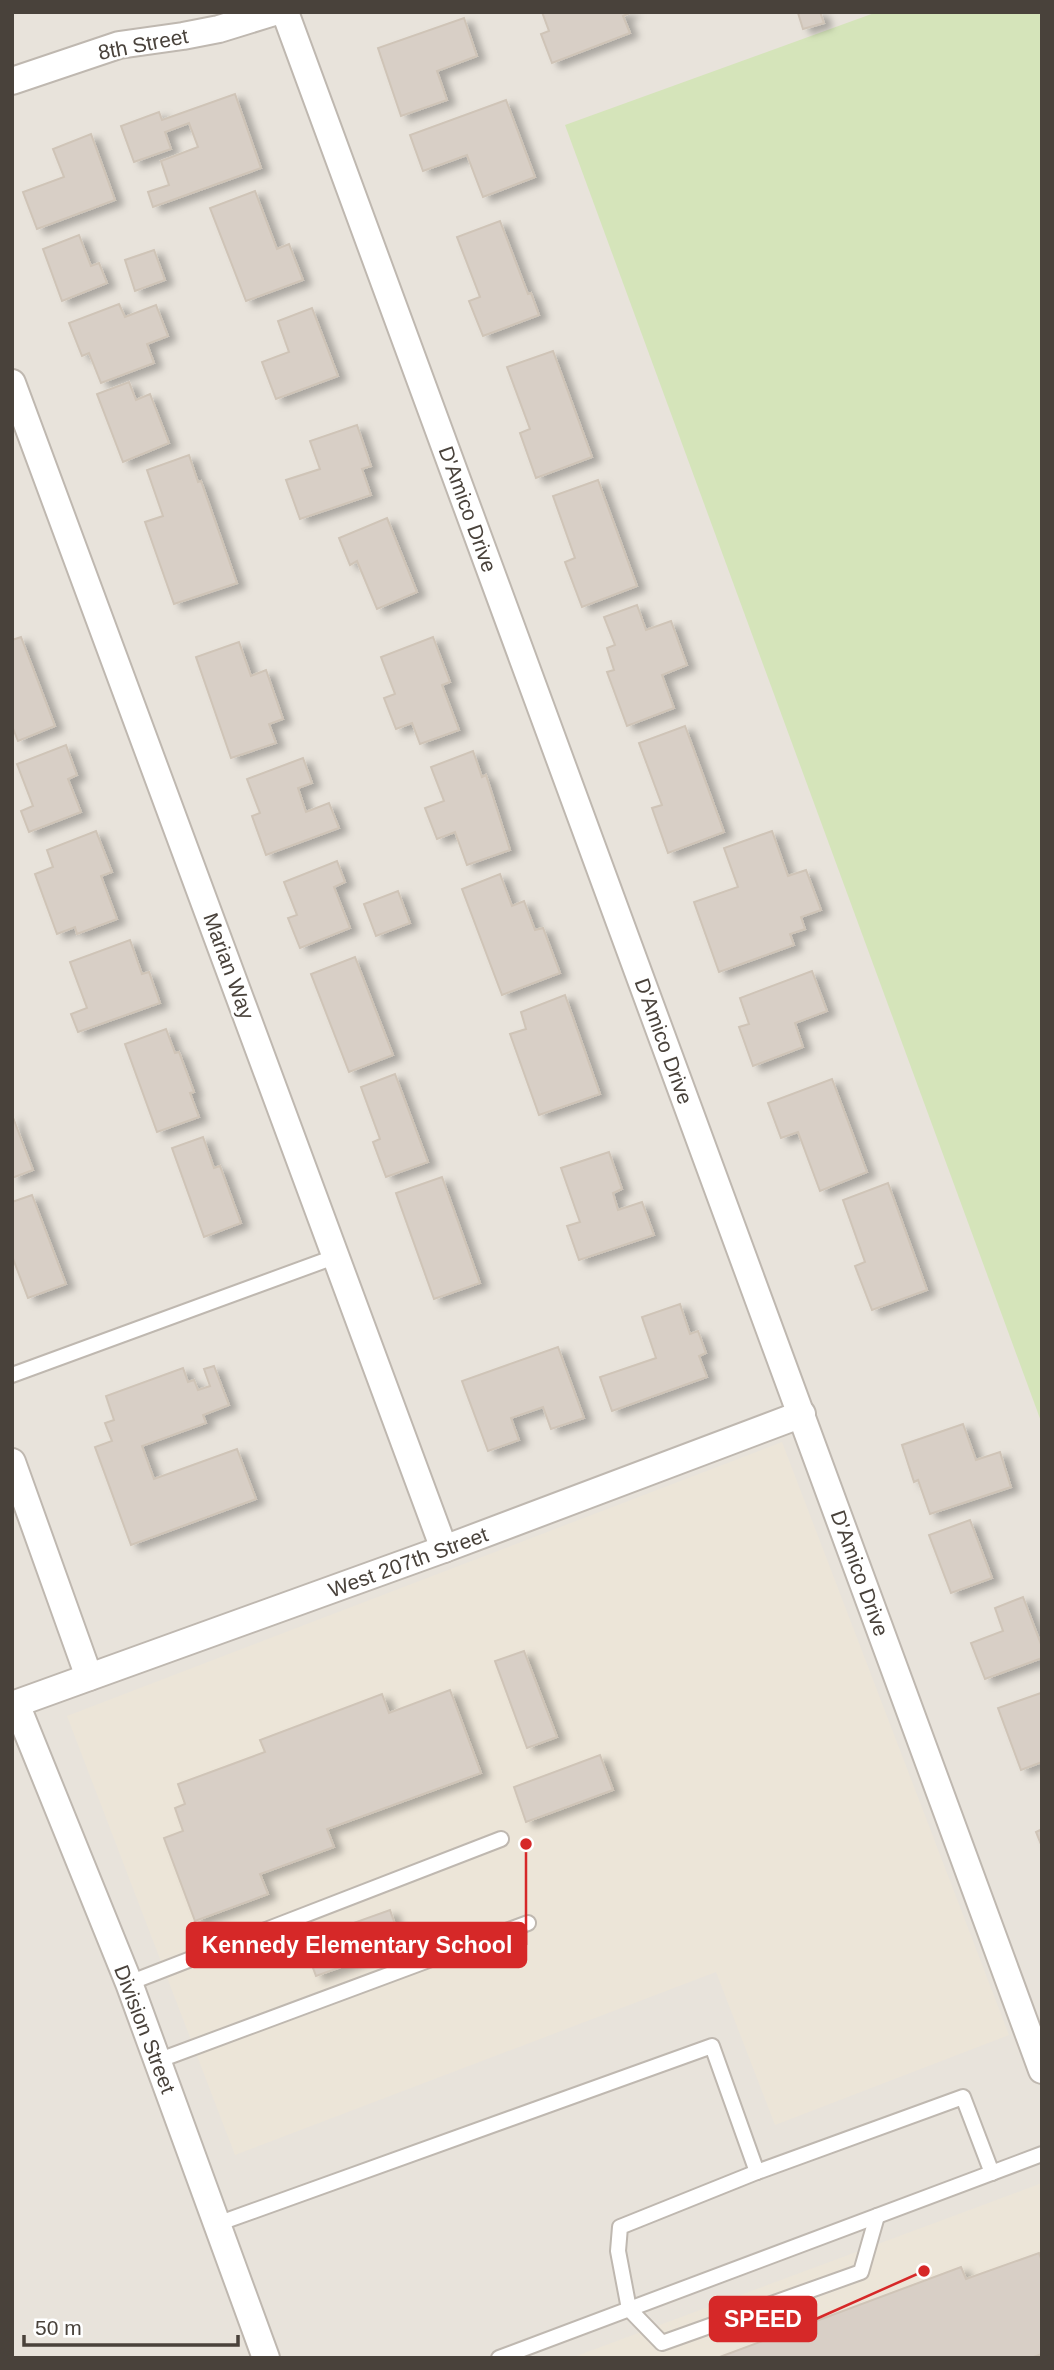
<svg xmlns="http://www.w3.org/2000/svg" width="1054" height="2370" viewBox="0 0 1054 2370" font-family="Arial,sans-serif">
	<defs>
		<filter id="shadow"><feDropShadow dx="8" dy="4.5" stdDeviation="3.5" flood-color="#0004"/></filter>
	</defs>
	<rect width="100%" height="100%" fill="#f5f1ed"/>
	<rect fill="#e8e3db" x="12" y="12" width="1030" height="2346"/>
	<g fill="#ece5d8">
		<polygon points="782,1442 1009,2035 775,2125 716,1972 235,2155 67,1716"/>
		<polygon points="1042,2183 1042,2358 571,2358"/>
	</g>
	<polygon fill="#d5e4ba" points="877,12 1042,12 1042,1424 565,125"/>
	<g fill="#d8cfc6" stroke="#cfc4b7" stroke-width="2" filter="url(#shadow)">
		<polygon points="542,12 632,12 623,16 630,33 552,63 541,34 549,31"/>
		<polygon points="820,12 824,23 803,29 798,13"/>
		<polygon points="464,18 477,56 437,71 447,100 401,116 378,48"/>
		<polygon points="235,94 261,168 153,207 148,192 169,185 161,161 198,147 189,123 165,132 171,149 134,162 121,126 159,112 162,120"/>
		<polygon points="506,100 535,177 483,197 467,155 423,171 410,135"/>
		<polygon points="91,134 115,200 37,229 23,192 64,177 53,149"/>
		<polygon points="255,191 277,249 289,244 303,280 246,301 210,208"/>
		<polygon points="500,221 528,294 531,293 539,315 483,336 469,301 480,297 457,237"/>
		<polygon points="79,235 91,266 99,263 107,283 62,301 43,249"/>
		<polygon points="154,250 165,280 135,291 125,260"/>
		<polygon points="119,304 125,317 156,305 168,336 147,344 154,363 101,383 89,353 82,356 69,323"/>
		<polygon points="312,308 338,376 276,399 262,362 289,352 278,321"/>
		<polygon points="553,351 592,457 536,478 520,433 530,429 507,367"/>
		<polygon points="129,382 136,400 150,394 169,443 123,462 97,394"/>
		<polygon points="357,425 371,466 362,469 371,495 300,519 286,480 320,469 310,441"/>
		<polygon points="189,455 198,482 201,481 237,583 174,604 145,522 163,516 147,470"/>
		<polygon points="598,480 637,586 582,607 565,562 575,558 553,496"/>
		<polygon points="387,518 417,592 377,609 357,561 350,565 339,538"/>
		<polygon points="637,605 646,630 671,621 687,665 662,675 674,708 627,726 607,672 614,670 607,648 615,645 604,617"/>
		<polygon points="21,637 55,726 18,741 12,726 12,640"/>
		<polygon points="433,637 450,682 442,685 459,730 420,744 412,723 396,729 384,698 395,694 381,657"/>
		<polygon points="239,642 251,676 266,670 283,719 269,724 276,743 231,758 196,657"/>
		<polygon points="685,726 724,832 668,853 652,808 662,805 639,743"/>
		<polygon points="66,745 77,775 68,779 81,812 29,832 21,811 33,806 17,764"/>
		<polygon points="473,751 482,777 486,775 510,850 467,865 455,832 437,839 425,808 444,801 431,767"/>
		<polygon points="303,758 312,783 298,788 306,812 329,803 339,828 266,855 252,816 260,813 247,779"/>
		<polygon points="96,831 112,872 101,876 117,919 77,934 75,927 57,934 35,874 53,867 47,850"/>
		<polygon points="772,831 788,876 806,870 821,910 801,917 805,929 790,934 794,945 719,972 694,902 738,887 724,848"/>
		<polygon points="337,861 345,882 334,887 350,928 300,948 288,918 297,915 284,882"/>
		<polygon points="500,874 512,906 524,901 535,930 543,928 560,973 502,995 462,889"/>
		<polygon points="398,891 410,923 376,936 364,904"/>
		<polygon points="130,940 142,974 149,972 160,1003 78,1032 71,1014 87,1008 70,962"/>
		<polygon points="355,957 393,1055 349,1072 311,974"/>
		<polygon points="812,971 827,1011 795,1023 803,1047 753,1066 739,1027 749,1024 740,998"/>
		<polygon points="565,995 600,1094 539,1115 510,1034 526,1029 521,1012"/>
		<polygon points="166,1029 175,1053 179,1052 194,1092 190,1093 199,1117 157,1132 125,1044"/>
		<polygon points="395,1074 428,1162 386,1177 373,1142 380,1139 361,1087"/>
		<polygon points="832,1079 867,1172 820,1191 798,1132 781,1138 768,1103"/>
		<polygon points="12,1115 33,1170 12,1178"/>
		<polygon points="203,1137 214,1168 220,1166 241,1223 204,1237 172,1148"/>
		<polygon points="609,1152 622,1189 613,1193 618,1210 642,1202 654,1235 579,1260 567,1226 580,1222 561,1168"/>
		<polygon points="442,1177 480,1283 434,1299 396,1193"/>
		<polygon points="888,1183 927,1290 872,1310 855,1266 865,1262 843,1200"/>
		<polygon points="32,1195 66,1284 28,1298 12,1256 12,1202"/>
		<polygon points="680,1304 690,1334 698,1331 706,1353 699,1356 707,1377 612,1411 600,1377 656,1358 642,1317"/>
		<polygon points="558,1347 584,1418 551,1429 543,1407 511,1418 519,1440 488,1451 462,1381"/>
		<polygon points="214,1366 229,1405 203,1415 206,1423 142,1446 154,1479 237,1449 256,1499 131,1545 95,1447 112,1441 105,1423 114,1420 106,1396 183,1368 188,1382 194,1380 198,1390 210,1386 204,1369"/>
		<polygon points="963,1424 976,1460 1000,1452 1011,1487 930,1514 918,1480 914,1482 902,1445"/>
		<polygon points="970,1520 992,1578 951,1593 929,1535"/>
		<polygon points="1023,1597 1042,1647 1042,1658 985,1679 971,1643 1003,1631 995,1608"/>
		<polygon points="524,1651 557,1737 527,1748 495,1661"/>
		<polygon points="450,1690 481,1773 327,1829 334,1847 260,1874 268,1894 195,1921 164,1838 183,1831 175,1808 185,1804 178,1784 265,1752 260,1740 382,1694 389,1713"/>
		<polygon points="1041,1693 1042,1762 1021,1770 998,1708"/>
		<polygon points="600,1755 613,1790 526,1822 514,1787"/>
		<polygon points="1042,1829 1042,1847 1036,1832"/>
		<polygon points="390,1910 402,1945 316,1976 303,1941"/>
		<polygon points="1039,2253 1042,2261 1042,2354 1031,2358 717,2358 961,2267 966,2279"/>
	</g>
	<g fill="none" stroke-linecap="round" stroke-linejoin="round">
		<g stroke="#bfb8b0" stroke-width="18">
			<g id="service">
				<polyline points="12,1375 337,1256"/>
				<polyline points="129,1983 501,1839"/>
				<polyline points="157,2061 528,1923"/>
				<polyline points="757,2172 620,2227 618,2251 629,2309 662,2343 861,2272 877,2216"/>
				<polyline points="217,2224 712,2046 757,2172 963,2097 992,2173"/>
				<polyline points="499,2358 1042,2154"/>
			</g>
		</g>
		<g stroke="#bfb8b0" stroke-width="30">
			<g id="minor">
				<polyline points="285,12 1042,2070"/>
				<polyline points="12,81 119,45 183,36 219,29 274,12"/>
				<polyline points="12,383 444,1549"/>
				<polyline points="12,1462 89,1677"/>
				<polyline points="16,1704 129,1983 266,2358"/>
				<polyline points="12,1705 444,1549 802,1414"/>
			</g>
		</g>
		<use href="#service" stroke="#fff" stroke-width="14"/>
		<use href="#minor" stroke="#fff" stroke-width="26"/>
	</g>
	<g text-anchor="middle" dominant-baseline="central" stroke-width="5" stroke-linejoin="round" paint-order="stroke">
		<g font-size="21" fill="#49423b" stroke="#fff">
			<text transform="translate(143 44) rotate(-11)">8th Street</text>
			<text transform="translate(468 509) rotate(70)">D'Amico Drive</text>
			<text transform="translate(229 966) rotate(70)">Marian Way</text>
			<text transform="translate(664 1041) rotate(70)">D'Amico Drive</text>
			<text transform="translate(408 1562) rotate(-20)">West 207th Street</text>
			<text transform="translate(860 1573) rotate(70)">D'Amico Drive</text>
			<text transform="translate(145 2029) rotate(69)">Division Street</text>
		</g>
	</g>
	<path fill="none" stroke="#d62828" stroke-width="2.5" d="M526 1844L526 1945M924 2271L816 2319"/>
	<g fill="#d62828" stroke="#fff" stroke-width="2.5">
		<circle cx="526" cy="1844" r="7"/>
		<circle cx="924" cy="2271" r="7"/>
	</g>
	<g fill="#d62828" stroke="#d62828" stroke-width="2.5">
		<rect x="187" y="1923" width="339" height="44" rx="7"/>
		<rect x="710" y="2297" width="106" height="44" rx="7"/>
	</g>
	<g font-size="23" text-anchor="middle" font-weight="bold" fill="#fff">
		<text x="357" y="1953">Kennedy Elementary School</text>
		<text x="763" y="2327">SPEED</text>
	</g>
	<rect width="1054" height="2370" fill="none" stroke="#49423b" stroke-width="28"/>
	<path d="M24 2335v10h214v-10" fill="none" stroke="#49423b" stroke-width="3.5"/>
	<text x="35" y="2335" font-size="21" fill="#49423b" stroke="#ffffff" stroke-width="5" paint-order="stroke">50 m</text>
</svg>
